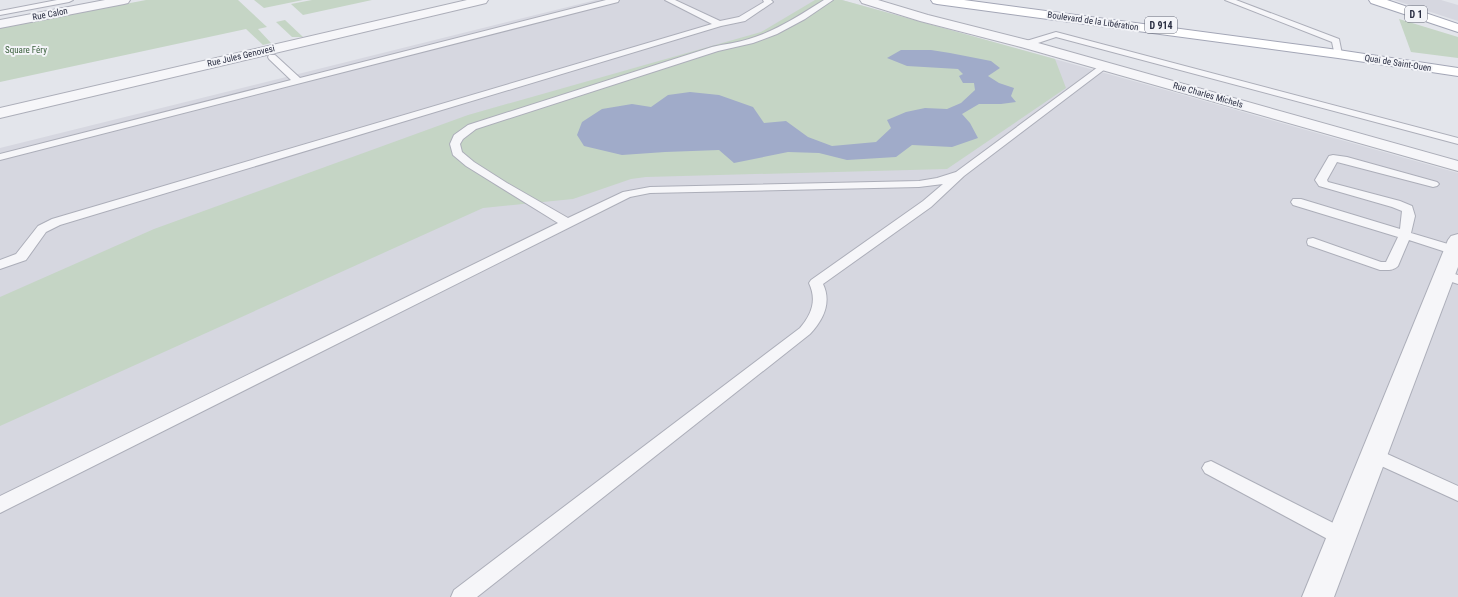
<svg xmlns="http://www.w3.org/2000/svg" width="1458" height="597" viewBox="0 0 1458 597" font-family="'Roboto Condensed',sans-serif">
	<rect width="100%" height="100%" fill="#e3e5eb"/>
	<g fill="#d6d7e0">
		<polygon points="596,0 842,0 1155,87 1458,173 1458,597 0,597 0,148"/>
		<polygon points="1394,0 1441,0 1458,5 1458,21"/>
	</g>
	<g fill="#c5d5c5">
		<polygon points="146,0 238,0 267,27 258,29 271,43 263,45 246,29 0,82 0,28"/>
		<polygon points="254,0 303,0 264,8"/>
		<polygon points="312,0 372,0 303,15 291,4"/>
		<polygon points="815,0 842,0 1055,59 1066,88 947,169 646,177 631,179 573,199 483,208 0,426 0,297 154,229 468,115 761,32"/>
		<polygon points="1399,19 1458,37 1458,58 1411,52"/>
		<polygon points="285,20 303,37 292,37 276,22"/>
	</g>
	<polygon fill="#a0abc9" points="901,50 931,50 950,53 991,61 1000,68 988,76 999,83 1014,88 1011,96 1016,102 1001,104 979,104 962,114 970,123 978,138 952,147 912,145 896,157 847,160 819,153 788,152 734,163 719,150 665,152 622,155 584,146 577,135 582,122 602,109 632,104 651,107 668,95 690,92 719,95 753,107 764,123 786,121 808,137 832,146 876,142 891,128 887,120 906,112 925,108 947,109 961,103 975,90 974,83 963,83 959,76 963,74 958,69 907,66 887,58"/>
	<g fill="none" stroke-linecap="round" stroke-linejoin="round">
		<g stroke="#acaeb9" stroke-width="2">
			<g id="lane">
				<polygon points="57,0 73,0 69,2 0,15 0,11"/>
				<polygon points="606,0 619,0 618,2 0,160 0,154 291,80 269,59 268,57 269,55 275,55 300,78"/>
				<polygon points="665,0 675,0 720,21 739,17 764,2 763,0 771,0 773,2 745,21 721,26 60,225 46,232 26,260 0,269 0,260 16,254 38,226 52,219 712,24"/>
				<path d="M 824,0 L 833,0 L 805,19 L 777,34 L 753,43 L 718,51 L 476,129 L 463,139 L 460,144 L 462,152 L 474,162 L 507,183 L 568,218 L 623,192 L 650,187 L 919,181 L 937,178 L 956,172 L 1102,64 L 1105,63 L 1109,66 L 964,176 L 931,207 L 823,284 C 832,303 823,320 810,334 L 477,597 L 451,597 L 454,590 L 800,328 C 812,314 817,300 809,283 L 811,280 L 923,201 L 943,184 L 919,187 L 650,193 L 630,197 L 0,513 L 0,496 L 558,223 L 466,166 L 453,155 L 450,144 L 454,135 L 468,125 L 712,47 C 724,44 737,43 749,39 C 776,31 800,15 824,0 Z"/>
				<polygon points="1225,0 1236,0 1339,39 1342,54 1341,56 1335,56 1332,42"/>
				<polygon points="1056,32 1458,138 1458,144 1056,37 1026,47 1022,44 1023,42"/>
				<path d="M 1333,155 L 1347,157 L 1437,182 L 1439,184 L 1437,186 L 1433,187 L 1337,162 L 1327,180 L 1328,182 L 1400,201 L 1412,206 L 1415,216 L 1411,233 L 1458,247 L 1458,253 L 1449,253 L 1409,240 L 1398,266 C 1393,271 1387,270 1380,270 L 1308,245 L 1307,242 L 1308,239 L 1313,238 L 1381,262 L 1386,262 L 1398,237 L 1293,205 L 1291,202 L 1293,199 L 1301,199 L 1400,229 L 1402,211 L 1392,207 L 1319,186 L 1315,180 L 1329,156 Z"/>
				<polygon points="1445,271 1458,275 1458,284 1440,278 1438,275 1440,272"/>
				<polygon points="1374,448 1458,486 1458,501 1368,460 1365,455 1368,450"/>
				<polygon points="1211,461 1349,531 1352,537 1349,543 1342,545 1335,543 1205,473 1202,468 1205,463"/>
			</g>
		</g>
		<g stroke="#acaeb9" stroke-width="2">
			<g id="street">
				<polygon points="105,0 130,0 128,3 124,4 0,28 0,20"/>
				<polygon points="467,0 488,0 486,3 482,4 0,118 0,108"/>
				<polygon points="860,0 878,0 928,15 1031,41 1458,161 1458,171 1021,47 920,21 862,3"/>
				<polygon points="1458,234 1458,267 1334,597 1302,597 1448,240 1451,236"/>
			</g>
		</g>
		<g stroke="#a3a6b6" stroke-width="2">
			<g id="primary">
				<polygon points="931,0 964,0 1338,50 1458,68 1458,76 1338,58 937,4 933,3"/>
				<polygon points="1369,0 1387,0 1458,24 1458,32 1371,3"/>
			</g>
		</g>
		<use href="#lane" fill="#f6f6f9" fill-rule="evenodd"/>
		<use href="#street" fill="#f6f6f9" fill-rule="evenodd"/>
		<use href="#primary" fill="#fff" fill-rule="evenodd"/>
	</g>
	<g text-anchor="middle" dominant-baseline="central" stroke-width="4" stroke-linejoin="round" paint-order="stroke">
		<g font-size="9" fill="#2b2f43" stroke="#f3f4f8">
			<text transform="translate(50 14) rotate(-11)">Rue Calon</text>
			<text transform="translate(1093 21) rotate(8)">Boulevard de la Libération</text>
			<text transform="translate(241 56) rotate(-13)">Rue Jules Genovesi</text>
			<text transform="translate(1398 63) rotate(9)">Quai de Saint-Ouen</text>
			<text transform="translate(1208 95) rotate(16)">Rue Charles Michels</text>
		</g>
		<g font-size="9" fill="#395e3a" stroke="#f3f4f8">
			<text x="26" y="50">Square Féry</text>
		</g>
		<g fill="#f3f4f8" stroke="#676a79" stroke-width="1">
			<rect x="1405" y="6" width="22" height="16" rx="3"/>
			<rect x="1145" y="17" width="32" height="16" rx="3"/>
		</g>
		<g font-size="10" font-weight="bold" fill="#2b2f43">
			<text x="1416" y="14">D 1</text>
			<text x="1161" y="25">D 914</text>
		</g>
	</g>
</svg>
